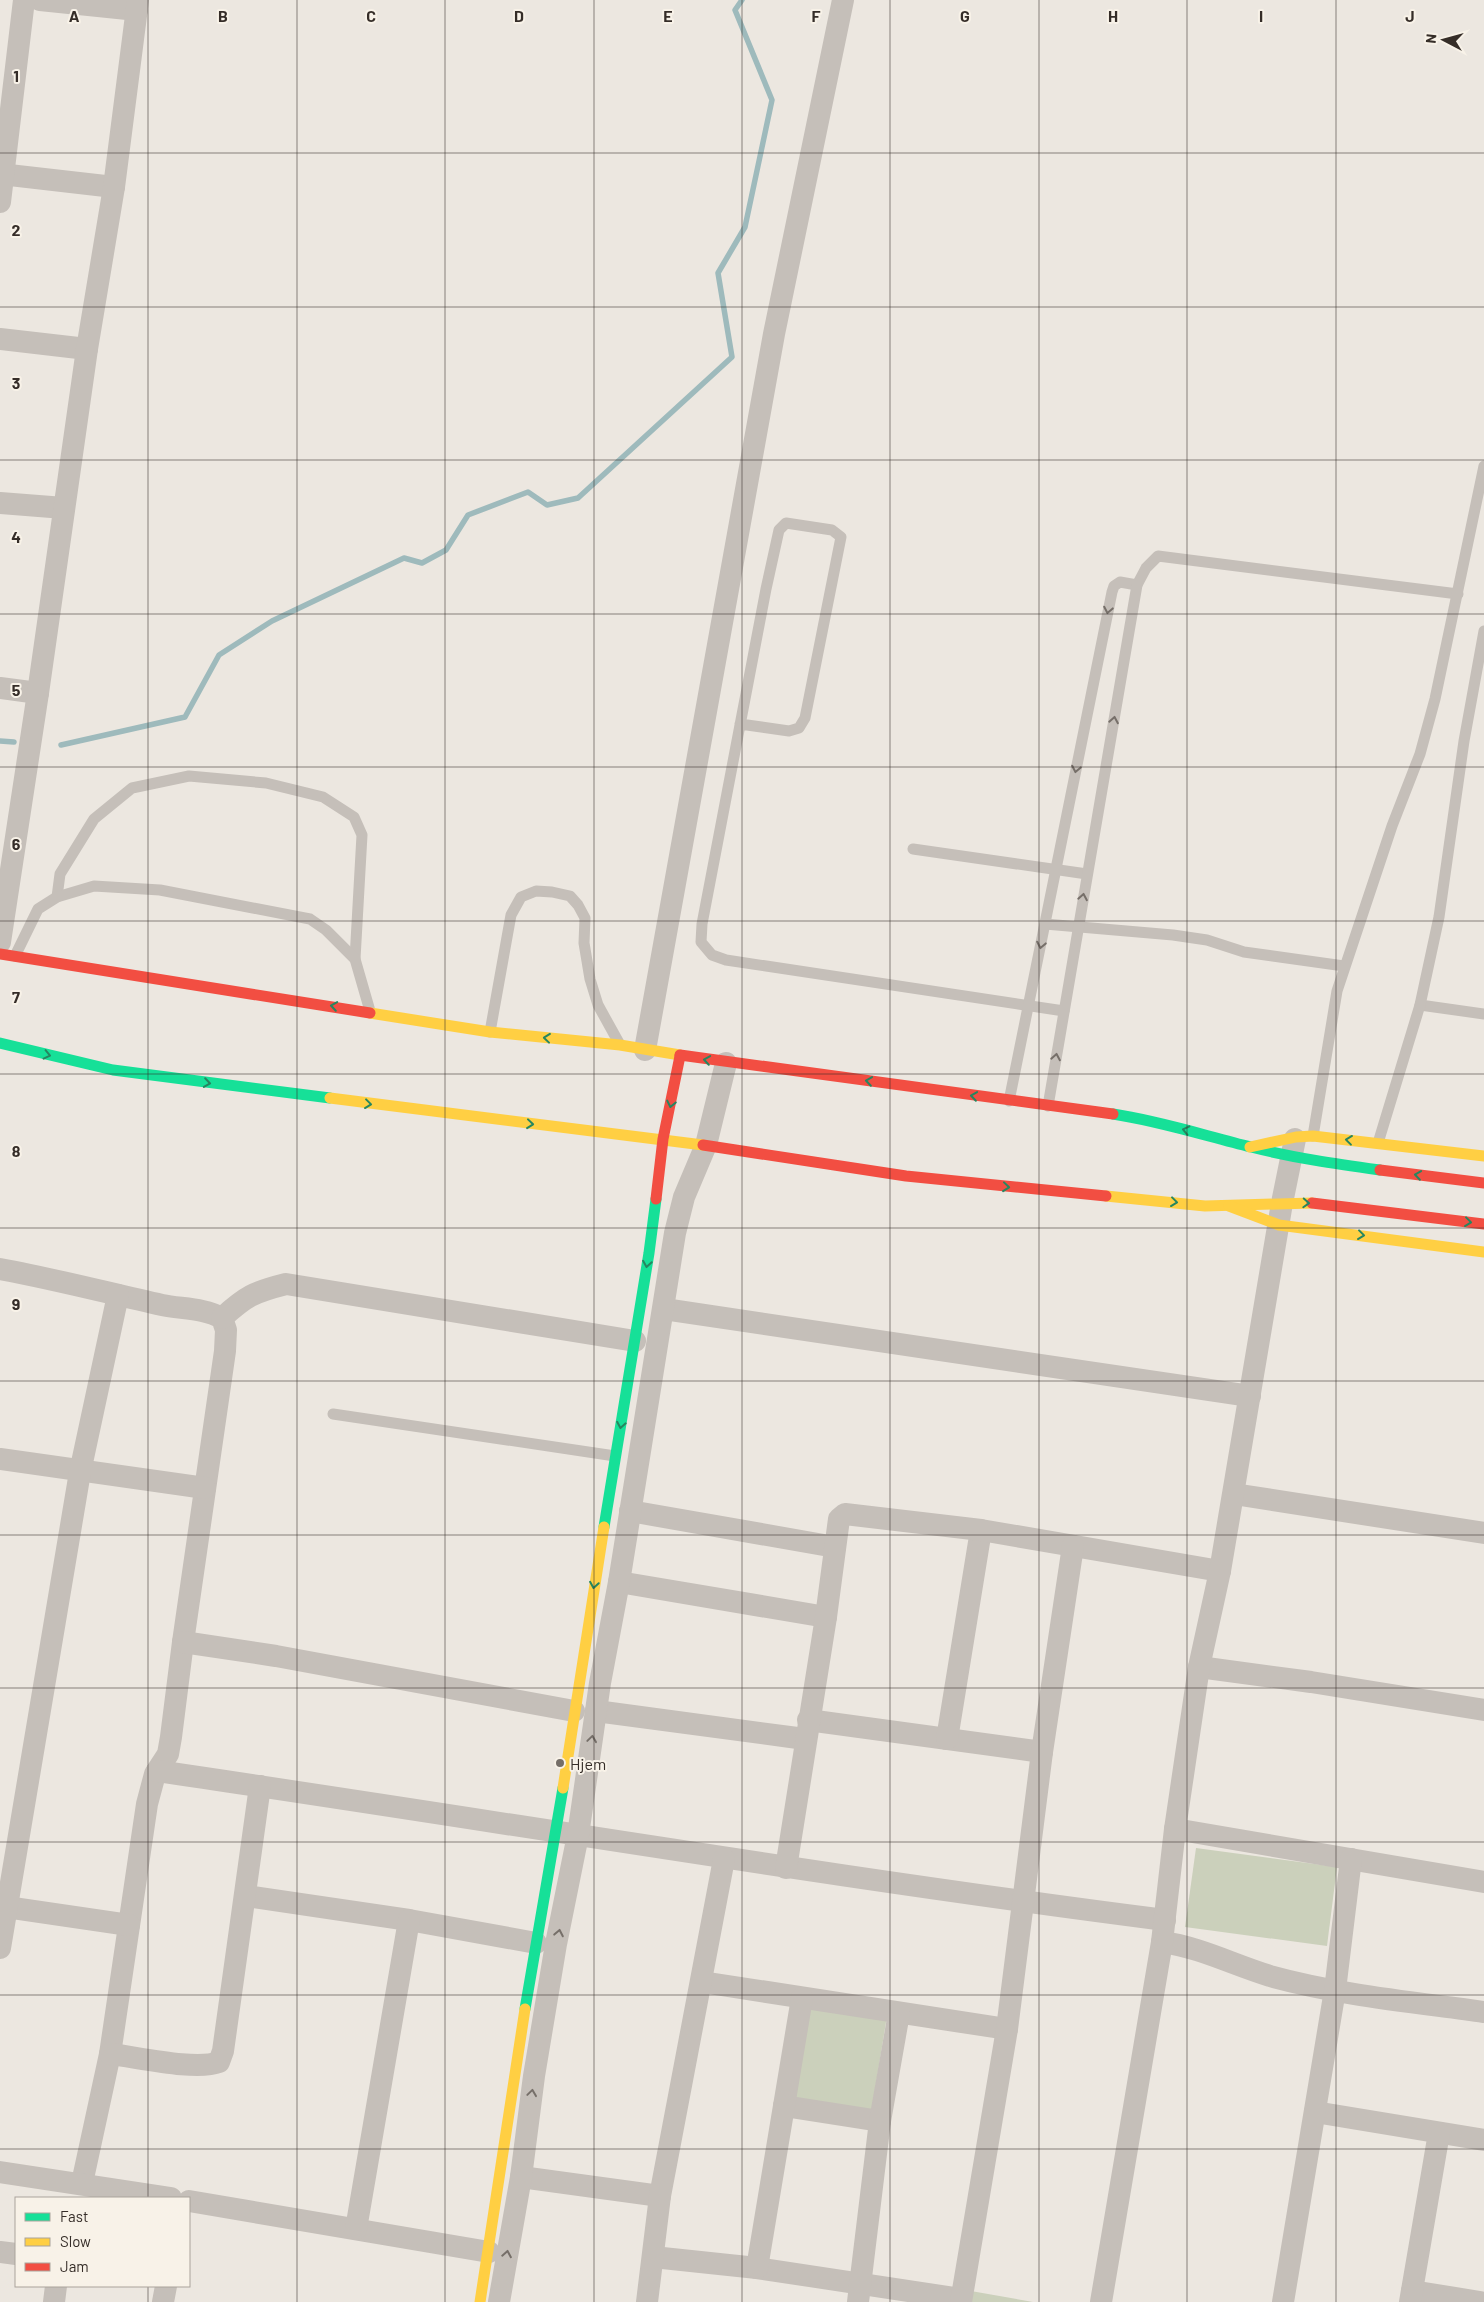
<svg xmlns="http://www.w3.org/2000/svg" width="1484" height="2302" viewBox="0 0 1484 2302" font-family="Barlow,sans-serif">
	<rect width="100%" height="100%" fill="#ece7e0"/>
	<g fill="#cbd0bb">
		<polygon points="1196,1848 1337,1867 1327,1946 1185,1927"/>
		<polygon points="803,2002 887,2016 871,2114 787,2101"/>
		<polygon points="971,2291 1033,2302 969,2302"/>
	</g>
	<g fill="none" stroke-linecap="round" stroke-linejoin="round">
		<g stroke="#9ebabc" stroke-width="5.5">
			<polyline points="0,741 14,742"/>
			<polyline points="61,745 185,717 219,655 272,621 404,558 422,563 446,550 468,515 528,492 547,505 578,498 732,357 718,273 745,227 772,100 735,10 742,0"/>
		</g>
		<g stroke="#c5bfb9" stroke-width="11">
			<polyline points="740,724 789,731 799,728 805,718 841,537 832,530 786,523 779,530 766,589 702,924 701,942 712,955 726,960 1064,1011"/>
			<polyline points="913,849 1087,874"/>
			<polyline points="57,897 60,874 94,819 132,788 189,776 266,783 323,797 354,817 362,835 355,959"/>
			<polyline points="1045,924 1173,935 1207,940 1244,952 1344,966"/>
			<polyline points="15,956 38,909 57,897 94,886 160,890 310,919 326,930 355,959 370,1011"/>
			<polyline points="1420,1005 1484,1014"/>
			<polyline points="490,1032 511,915 521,897 536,891 552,892 570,896 578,905 585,918 584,943 590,979 598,1005 619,1043"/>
			<polyline points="1009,1101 1112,592 1114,586 1120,582 1137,585"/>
			<polyline points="1048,1106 1137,585 1146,568 1158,556 1458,594"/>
			<polyline points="1313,1136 1337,991 1392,826 1420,754 1435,699 1484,466"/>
			<polyline points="1378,1143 1420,1005 1439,917 1464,741 1484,631"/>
			<polyline points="333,1414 615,1456"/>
		</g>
		<g stroke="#c5bfb9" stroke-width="22">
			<polyline points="40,0 137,10"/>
			<polyline points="0,174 114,187"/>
			<polyline points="0,202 24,0"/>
			<polyline points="0,339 87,349"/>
			<polyline points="0,503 64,508"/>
			<polyline points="0,688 38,693"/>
			<polyline points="0,942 38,693 87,349 114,187 138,0"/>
			<polyline points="645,1050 774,334 843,0"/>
			<path d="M 0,1269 C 55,1279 108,1293 162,1305 C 182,1309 204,1308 222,1318 L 226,1330 L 225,1351 L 183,1642 L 171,1737 L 168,1754 L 155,1774 L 147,1804 L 110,2054 L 82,2183"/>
			<polyline points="664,1309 1250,1396"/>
			<path d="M 222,1318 C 246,1296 254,1292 286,1284 L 635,1341"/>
			<polyline points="0,1459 205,1488"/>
			<polyline points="1234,1494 1484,1533"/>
			<polyline points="630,1511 835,1547"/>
			<polyline points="619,1582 826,1617"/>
			<polyline points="183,1642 276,1656 574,1711"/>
			<polyline points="1199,1667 1311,1682 1484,1710"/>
			<polyline points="596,1711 805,1739"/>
			<polyline points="808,1720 1042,1752"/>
			<polyline points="947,1739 981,1530"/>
			<path d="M 157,1771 C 493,1820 828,1877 1165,1920"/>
			<polyline points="1175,1829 1484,1882"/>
			<polyline points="786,1868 826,1617 839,1519 845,1514 981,1530 1220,1571"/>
			<polyline points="246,1896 409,1920 536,1943"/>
			<polyline points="6,1907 129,1925"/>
			<path d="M 1162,1942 C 1199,1947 1234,1965 1270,1976 C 1339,1995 1413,2002 1484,2012"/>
			<polyline points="0,1948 80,1472 118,1295"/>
			<polyline points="702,1982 1007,2029"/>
			<path d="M 110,2054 C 137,2057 196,2071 219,2062 L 223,2051 L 260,1786"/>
			<polyline points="784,2106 880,2121"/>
			<polyline points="1315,2112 1484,2140"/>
			<polyline points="0,2172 171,2198"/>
			<polyline points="521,2177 660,2196"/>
			<polyline points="189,2201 489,2252"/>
			<polyline points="356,2229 409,1920"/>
			<polyline points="0,2252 16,2254"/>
			<polyline points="653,2257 757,2268 961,2299"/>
			<polyline points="757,2268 802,1998"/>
			<polyline points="1412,2291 1480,2302"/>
			<polyline points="54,2302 56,2286"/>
			<polyline points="163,2302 166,2286"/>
			<polyline points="499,2302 521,2177 534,2076 556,1944 578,1835 600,1683 619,1582 675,1233 684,1197 706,1145 726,1063"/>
			<polyline points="647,2302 660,2196 724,1859"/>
			<polyline points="858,2302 880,2121 899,2013"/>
			<polyline points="961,2302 1007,2029 1042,1752 1073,1546"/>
			<polyline points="1101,2302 1162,1942 1175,1829 1199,1667 1220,1571 1282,1203 1295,1139"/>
			<polyline points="1283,2302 1335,1990 1351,1859"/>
			<polyline points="1410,2302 1439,2133"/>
		</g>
		<g stroke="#16e098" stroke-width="11">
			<polyline points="0,1043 113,1070 330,1098"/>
			<path d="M 1113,1114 C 1160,1121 1206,1136 1251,1147 C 1294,1158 1337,1164 1380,1170"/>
			<polyline points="604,1527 649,1253 656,1199"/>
			<polyline points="525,2009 563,1788"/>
		</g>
		<g stroke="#ffcf43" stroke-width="11">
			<polyline points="370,1013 490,1032 620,1045 680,1055"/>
			<polyline points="330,1098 703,1145"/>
			<polyline points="1250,1147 1296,1137 1313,1136 1484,1156"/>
			<polyline points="1106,1196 1205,1206 1312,1203"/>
			<polyline points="1229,1206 1279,1225 1484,1252"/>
			<polyline points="563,1788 604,1527"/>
			<polyline points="480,2302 525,2009"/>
		</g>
		<g stroke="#f24e42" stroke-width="11">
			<polyline points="0,954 370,1013"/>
			<polyline points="680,1055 1113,1114"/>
			<polyline points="703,1145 906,1176 1106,1196"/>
			<polyline points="1380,1170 1484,1183"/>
			<polyline points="656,1199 663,1139 680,1056"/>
			<polyline points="1312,1203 1484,1224"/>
		</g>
	</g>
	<defs><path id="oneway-chevron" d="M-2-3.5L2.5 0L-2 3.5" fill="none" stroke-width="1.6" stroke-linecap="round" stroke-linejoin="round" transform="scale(1.25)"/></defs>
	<g stroke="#766f69">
		<use href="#oneway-chevron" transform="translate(1108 610) rotate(101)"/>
		<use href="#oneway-chevron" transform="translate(1114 720) rotate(-80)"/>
		<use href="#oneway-chevron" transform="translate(1076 769) rotate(101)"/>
		<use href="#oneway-chevron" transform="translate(1083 897) rotate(-80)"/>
		<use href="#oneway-chevron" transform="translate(1041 945) rotate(101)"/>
		<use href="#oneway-chevron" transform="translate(1056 1057) rotate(-80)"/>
		<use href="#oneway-chevron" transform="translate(592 1739) rotate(-82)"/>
		<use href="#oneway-chevron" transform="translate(559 1933) rotate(-79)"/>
		<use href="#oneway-chevron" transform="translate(532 2093) rotate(-82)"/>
		<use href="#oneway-chevron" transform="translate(507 2254) rotate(-80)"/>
	</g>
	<g stroke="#268660">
		<use href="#oneway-chevron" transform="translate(334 1006) rotate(-171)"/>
		<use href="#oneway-chevron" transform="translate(547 1038) rotate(-174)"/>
		<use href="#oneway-chevron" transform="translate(47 1055) rotate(13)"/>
		<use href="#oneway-chevron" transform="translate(707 1060) rotate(-171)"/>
		<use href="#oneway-chevron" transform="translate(869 1081) rotate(-172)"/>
		<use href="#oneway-chevron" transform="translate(207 1083) rotate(8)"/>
		<use href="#oneway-chevron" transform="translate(974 1096) rotate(-172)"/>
		<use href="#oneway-chevron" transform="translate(368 1104) rotate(7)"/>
		<use href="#oneway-chevron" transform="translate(671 1104) rotate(102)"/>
		<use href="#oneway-chevron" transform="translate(530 1124) rotate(6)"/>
		<use href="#oneway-chevron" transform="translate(1186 1130) rotate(-167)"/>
		<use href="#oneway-chevron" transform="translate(1349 1140) rotate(-173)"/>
		<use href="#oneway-chevron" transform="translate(1418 1175) rotate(-172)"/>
		<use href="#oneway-chevron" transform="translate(1006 1187) rotate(6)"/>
		<use href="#oneway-chevron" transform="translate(1174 1202) rotate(7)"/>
		<use href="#oneway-chevron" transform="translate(1306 1203) rotate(3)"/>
		<use href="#oneway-chevron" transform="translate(1468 1222) rotate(7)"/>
		<use href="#oneway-chevron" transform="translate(1361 1235) rotate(7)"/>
		<use href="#oneway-chevron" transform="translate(647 1264) rotate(99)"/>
		<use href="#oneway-chevron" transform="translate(621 1425) rotate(100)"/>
		<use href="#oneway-chevron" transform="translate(594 1585) rotate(99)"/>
	</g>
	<path fill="none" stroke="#352d28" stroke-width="1" stroke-opacity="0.55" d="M 148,0 L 148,2198M 297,0 L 297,2302M 445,0 L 445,2302M 594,0 L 594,2302M 742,0 L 742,2302M 890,0 L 890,2302M 1039,0 L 1039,2302M 1187,0 L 1187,2302M 1336,0 L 1336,2302M 0,153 L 1484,153M 0,307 L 1484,307M 0,460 L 1484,460M 0,614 L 1484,614M 0,767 L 1484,767M 0,921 L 1484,921M 0,1074 L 1484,1074M 0,1228 L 1484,1228M 0,1381 L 1484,1381M 0,1535 L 1484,1535M 0,1688 L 1484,1688M 0,1842 L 1484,1842M 0,1995 L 1484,1995M 0,2149 L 1484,2149M 148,2286 L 148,2302"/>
	<circle fill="#756e68" stroke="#f8f2e8" stroke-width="2" cx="560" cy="1763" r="5"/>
	<g text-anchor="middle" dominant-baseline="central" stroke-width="4" stroke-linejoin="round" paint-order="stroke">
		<g font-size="16" fill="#352d28" stroke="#f8f2e8" text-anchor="start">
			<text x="570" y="1763">Hjem</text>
		</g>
	</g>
	<g font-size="16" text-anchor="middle" font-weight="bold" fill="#352d28" stroke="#f8f2e8" stroke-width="4" stroke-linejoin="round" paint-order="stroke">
		<text x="74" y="22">A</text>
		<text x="223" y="22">B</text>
		<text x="371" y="22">C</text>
		<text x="519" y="22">D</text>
		<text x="668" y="22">E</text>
		<text x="816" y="22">F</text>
		<text x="965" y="22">G</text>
		<text x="1113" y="22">H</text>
		<text x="1261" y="22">I</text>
		<text x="1410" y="22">J</text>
		<text x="16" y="82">1</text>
		<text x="16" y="236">2</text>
		<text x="16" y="389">3</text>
		<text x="16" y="543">4</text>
		<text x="16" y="696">5</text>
		<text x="16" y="850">6</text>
		<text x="16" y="1003">7</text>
		<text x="16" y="1157">8</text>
		<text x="16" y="1310">9</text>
	</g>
	<rect x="15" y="2197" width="175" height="90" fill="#f8f2e8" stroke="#aaa39b"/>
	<rect x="25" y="2213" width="25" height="8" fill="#16e098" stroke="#aaa39b"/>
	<text x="60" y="2222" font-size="15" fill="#352d28">Fast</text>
	<rect x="25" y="2238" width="25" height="8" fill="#ffcf43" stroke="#aaa39b"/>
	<text x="60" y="2247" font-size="15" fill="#352d28">Slow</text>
	<rect x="25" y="2263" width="25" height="8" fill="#f24e42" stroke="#aaa39b"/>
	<text x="60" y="2272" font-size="15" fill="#352d28">Jam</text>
	<g transform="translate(1444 40) rotate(276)" stroke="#f8f2e8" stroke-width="4" paint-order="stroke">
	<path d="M0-4L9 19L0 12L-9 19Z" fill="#352d28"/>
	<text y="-8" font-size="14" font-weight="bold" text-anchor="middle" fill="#352d28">N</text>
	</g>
</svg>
